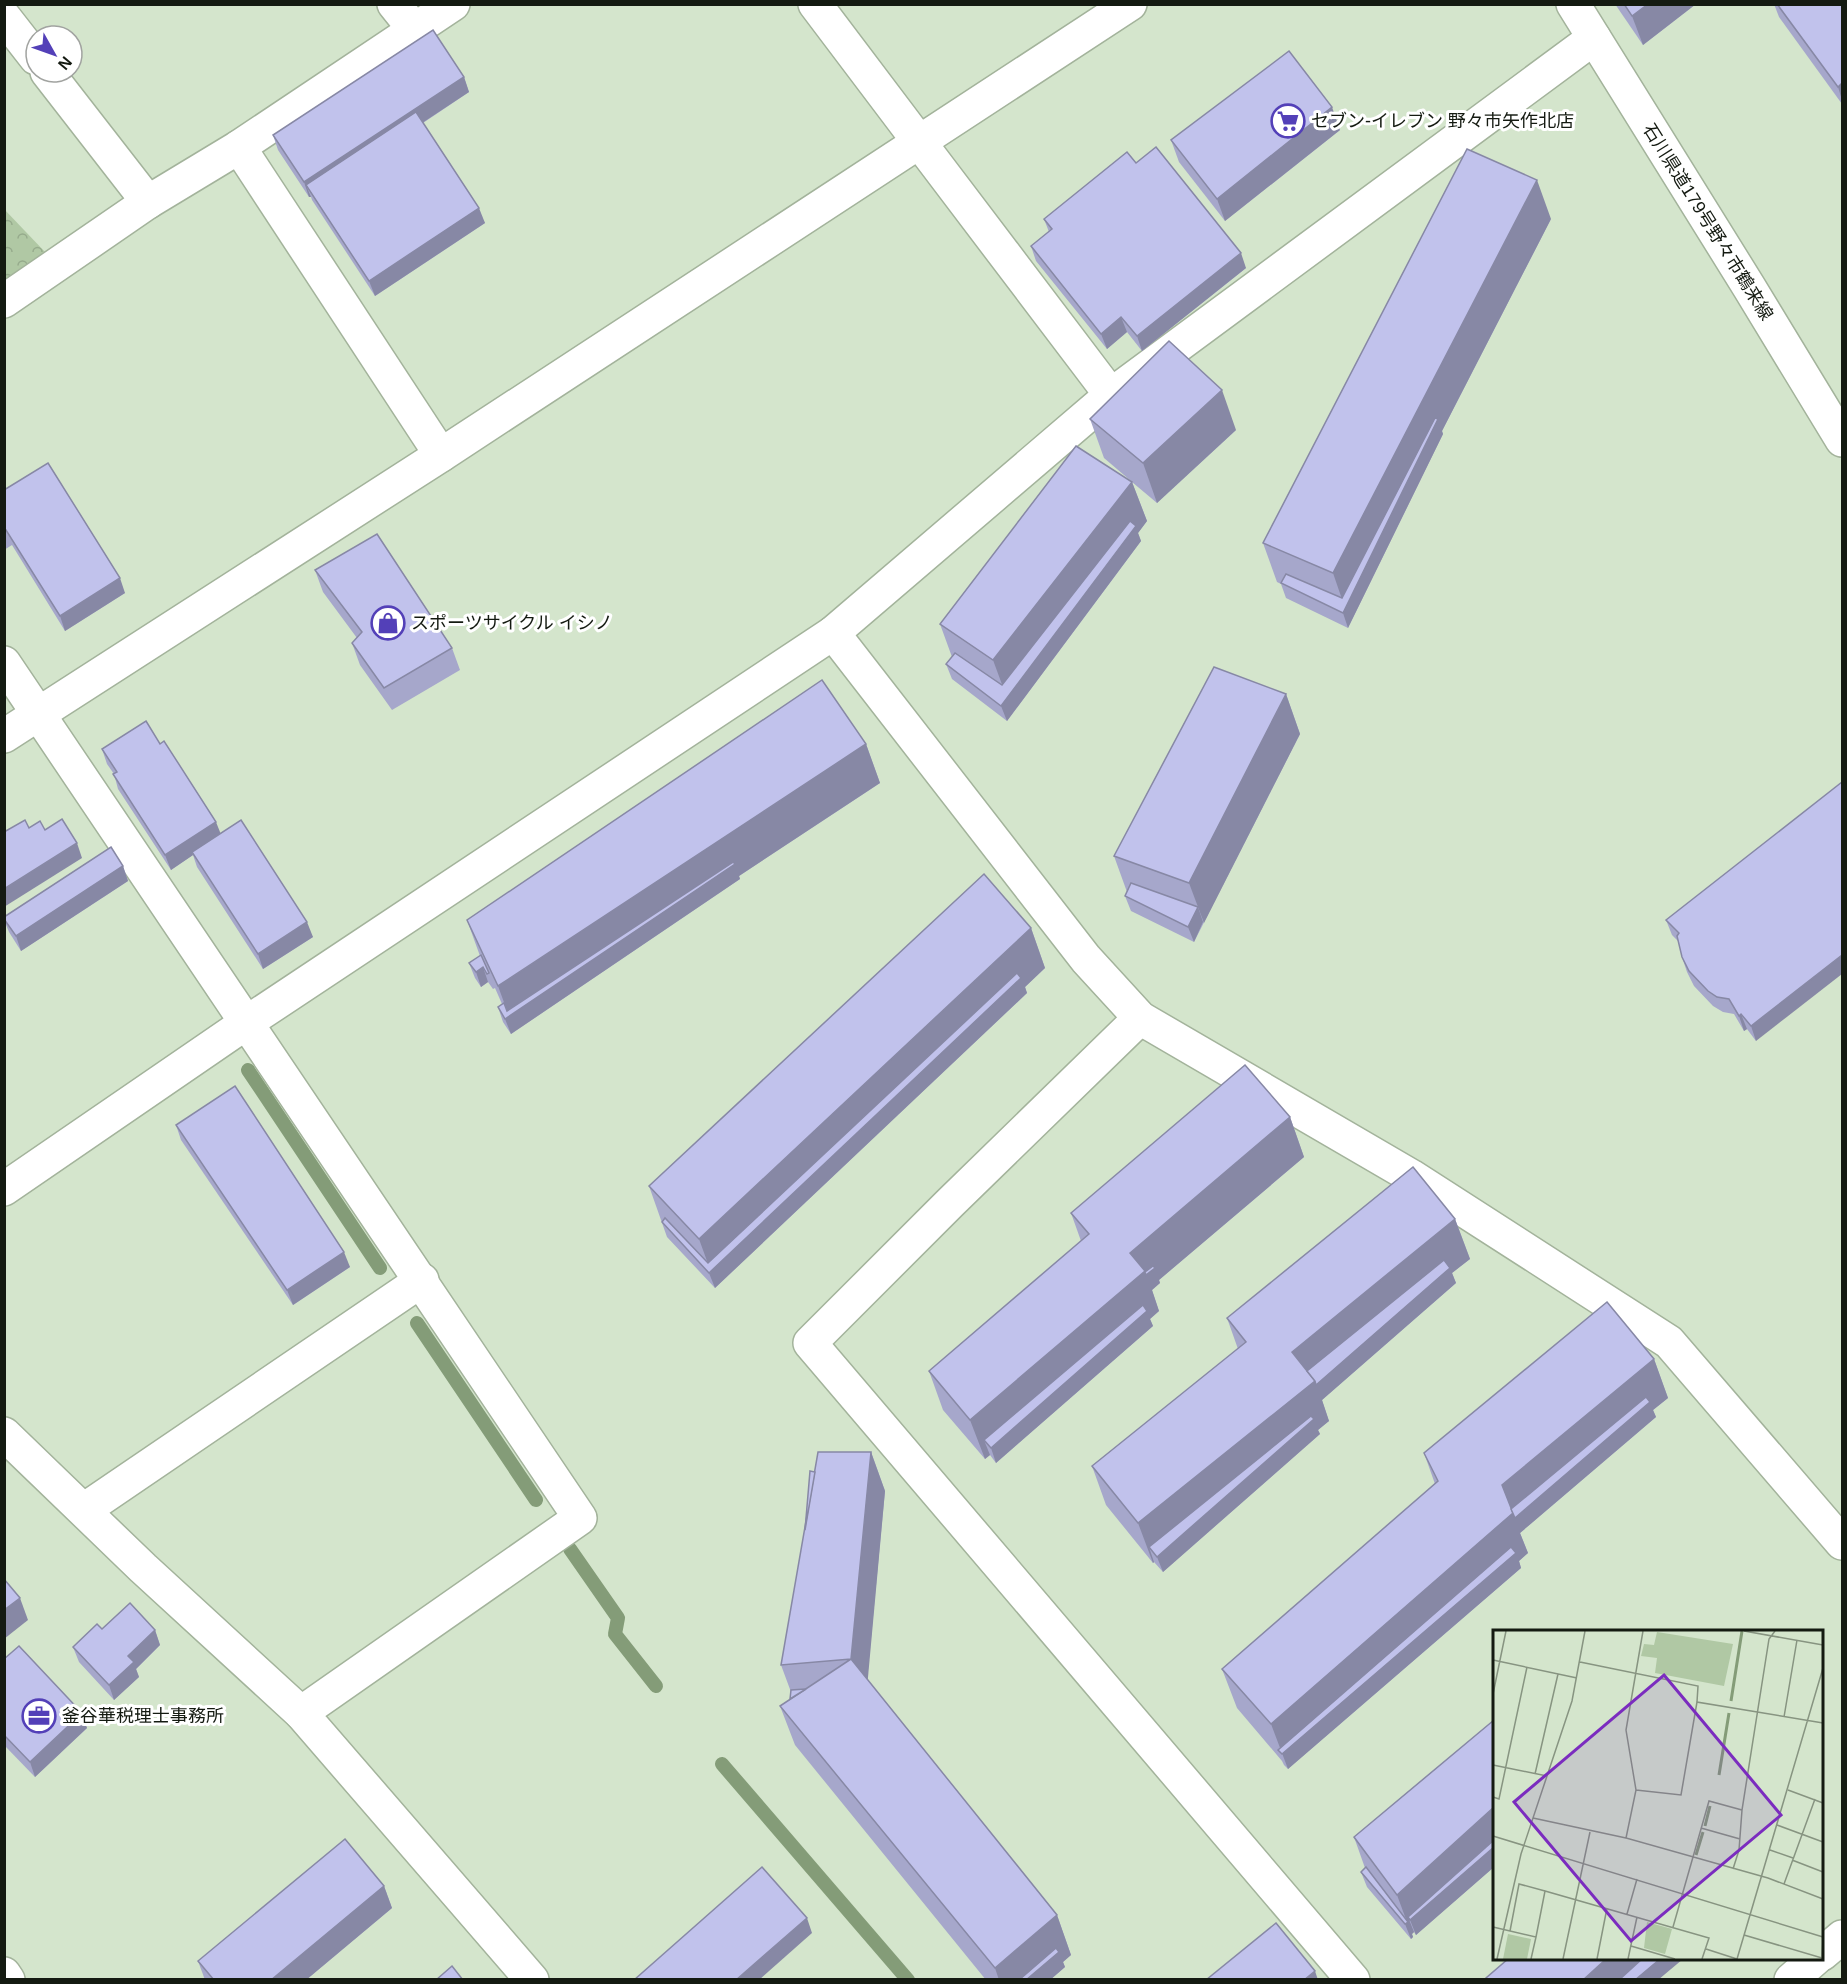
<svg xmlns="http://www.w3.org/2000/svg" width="1847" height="1984" viewBox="0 0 1847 1984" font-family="Helvetica,'Noto Sans JP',sans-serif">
	<defs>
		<pattern id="park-crowns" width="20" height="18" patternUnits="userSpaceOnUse" patternTransform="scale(1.5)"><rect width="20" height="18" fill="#b0c8a4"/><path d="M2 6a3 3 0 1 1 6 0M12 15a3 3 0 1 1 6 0" fill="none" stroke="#96ab8c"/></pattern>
	</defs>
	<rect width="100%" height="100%" fill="#d4e5cc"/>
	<polygon fill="url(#park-crowns)" points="4,209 46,253 4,281"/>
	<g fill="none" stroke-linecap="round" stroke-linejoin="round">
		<g stroke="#849c78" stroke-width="14">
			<polyline points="248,1070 380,1268"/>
			<polyline points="417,1323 536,1500"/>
			<polyline points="570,1549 618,1618 615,1634 656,1686"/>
			<polyline points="722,1764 908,1980"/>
		</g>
		<g stroke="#a3b39b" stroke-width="36">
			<g id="street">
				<polyline points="394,4 414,29"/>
				<polyline points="4,17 36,58"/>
				<polyline points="47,72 148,202"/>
				<polyline points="920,143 1111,395"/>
				<polyline points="239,147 441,455"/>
				<polyline points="4,301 148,202 239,147 453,4"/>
				<polyline points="833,633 1111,395 1594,38"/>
				<path d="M 4,663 C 195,949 390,1232 580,1518 L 301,1713 L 532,1980"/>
				<polyline points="1140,1018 950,1203 810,1343 1353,1980"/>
				<polyline points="4,1189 246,1023 833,633 1086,959 1140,1018 1411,1176 1669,1342 1842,1543"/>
				<polyline points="4,1434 143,1568 301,1713"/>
				<polyline points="84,1510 422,1280"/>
				<polyline points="1822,1954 1842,1937"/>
				<polyline points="1791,1980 1816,1958"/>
			</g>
		</g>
		<g stroke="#a3b39b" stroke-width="36">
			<g id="secondary">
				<polyline points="815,4 920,143"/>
				<polyline points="1573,4 1749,287 1842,440"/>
				<polyline points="4,736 441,455 1130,4"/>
				<polyline points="4,1974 8,1980"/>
			</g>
		</g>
		<use href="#street" stroke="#fff" stroke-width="33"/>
		<use href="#secondary" stroke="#fff" stroke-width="33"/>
	</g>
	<g fill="#a6a7cb">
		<polygon points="1615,4 1696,4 1643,45"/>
		<polygon points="1774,4 1842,4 1842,104 1779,17"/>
		<polygon points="464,77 469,92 423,123 485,223 375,296 312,200 311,197 309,197 278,150 273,135"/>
		<polygon points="1340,130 1225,221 1179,162 1171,140"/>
		<polygon points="1136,163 1246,268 1142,351 1127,332 1107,349 1036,261 1031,246 1049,232 1044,219"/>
		<polygon points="1551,219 1442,431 1443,434 1348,628 1286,598 1281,584 1277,582 1263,543"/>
		<polygon points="1090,419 1236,430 1157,503 1132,482 1147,521 1138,533 1141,541 1007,721 952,679 946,664 952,657 940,624 1131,481 1104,458"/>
		<polygon points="4,490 125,593 65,631 12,545 4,550"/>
		<polygon points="315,570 452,648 460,670 392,710 360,665 352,643 357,638 323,592"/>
		<polygon points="1286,694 1300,734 1194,942 1131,911 1125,896 1127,892 1114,856"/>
		<polygon points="866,744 880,783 739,876 740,879 511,1034 503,1022 498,1007 502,1004 495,988 493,989 488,982 481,987 475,978 469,963 480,956 467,920"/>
		<polygon points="102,749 220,833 313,937 263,969 197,867 193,855 171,870 118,789 114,774 107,764"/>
		<polygon points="1842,782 1756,1041 1747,1029 1744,1031 1734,1014 1723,1012 1713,1006 1694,986 1687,972 1682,957 1679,942 1672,935 1666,920"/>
		<polygon points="123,866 128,881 21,951 9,932 4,920 4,917"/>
		<polygon points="1031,928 1045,968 1025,987 1027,993 715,1288 667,1237 649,1186"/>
		<polygon points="1290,1117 1304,1157 1159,1280 1160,1283 1152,1290 1159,1311 1150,1319 1153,1326 996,1463 990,1455 985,1459 943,1410 929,1371 1081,1241 1071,1213"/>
		<polygon points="176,1125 350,1267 293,1305 181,1140"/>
		<polygon points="1455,1219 1470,1259 1452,1273 1456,1283 1322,1400 1329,1421 1318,1430 1320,1434 1163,1572 1154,1562 1153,1563 1106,1505 1092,1466 1238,1349 1227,1318"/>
		<polygon points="1654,1359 1668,1398 1653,1410 1656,1417 1520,1533 1528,1553 1519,1561 1521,1568 1288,1769 1284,1765 1282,1761 1237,1708 1222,1669 1435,1484 1424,1453"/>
		<polygon points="871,1452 885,1491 867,1680 1057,1915 1071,1955 1063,1962 1065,1967 1050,1980 986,1980 795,1745 780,1706 790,1699 791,1692 781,1665 815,1472"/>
		<polygon points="102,1629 155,1630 160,1645 136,1669 139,1677 114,1700 79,1662 73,1647"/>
		<polygon points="4,1659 87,1728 35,1777 4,1745"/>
		<polygon points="1494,1720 1494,1867 1416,1935 1414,1932 1412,1934 1413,1937 1411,1939 1367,1887 1361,1872 1365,1868 1354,1837"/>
		<polygon points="384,1886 392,1908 306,1980 205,1980 198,1961"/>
	</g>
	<g fill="#8788a5">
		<polygon points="1648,4 1696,4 1643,45 1632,16"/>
		<polygon points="464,77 469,92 313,195 306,185 311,197 309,197 304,182"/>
		<polygon points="1842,83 1842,100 1838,87"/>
		<polygon points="1332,107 1340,130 1225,221 1217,199"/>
		<polygon points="1537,180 1551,219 1442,431 1443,434 1348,628 1343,613 1345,608 1333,573"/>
		<polygon points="479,208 485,223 375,296 369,281"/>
		<polygon points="1241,253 1246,268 1142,351 1137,336"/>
		<polygon points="1121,317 1127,332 1107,349 1101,334"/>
		<polygon points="1222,390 1236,430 1157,503 1143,463"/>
		<polygon points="1132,482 1147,521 1138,533 1141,541 1007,721 1001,706 1007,698 993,660"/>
		<polygon points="120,578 125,593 65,631 60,616"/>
		<polygon points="1286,694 1300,734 1204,923 1189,883"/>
		<polygon points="866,744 880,783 739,876 740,879 511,1034 505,1019 509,1016 498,986"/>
		<polygon points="216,822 222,837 192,852 193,855 171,870 165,855"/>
		<polygon points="77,843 82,858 4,907 4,889"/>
		<polygon points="123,866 128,881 21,951 16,936"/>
		<polygon points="1198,907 1203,922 1194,942 1188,927"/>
		<polygon points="307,922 313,937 263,969 258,954"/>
		<polygon points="1031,928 1045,968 1025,987 1027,993 715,1288 709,1273 711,1272 699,1239"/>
		<polygon points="1842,955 1842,974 1756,1041 1751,1026"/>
		<polygon points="483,967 488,982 481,987 476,972"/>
		<polygon points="1741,1014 1747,1029 1744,1031 1739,1016"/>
		<polygon points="1290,1117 1304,1157 1159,1280 1160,1283 1152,1290 1159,1311 1150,1319 1153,1326 996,1463 991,1448 984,1440 990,1455 985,1459 970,1420 1130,1253"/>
		<polygon points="1455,1219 1470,1259 1452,1273 1456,1283 1322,1400 1329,1421 1318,1430 1320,1434 1163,1572 1157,1557 1149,1547 1154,1562 1153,1563 1138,1523 1292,1352"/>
		<polygon points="344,1252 350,1267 293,1305 287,1290"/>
		<polygon points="1654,1359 1668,1398 1653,1410 1656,1417 1520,1533 1528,1553 1519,1561 1521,1568 1288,1769 1271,1724 1502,1485"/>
		<polygon points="871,1452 885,1491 866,1699 851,1659"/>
		<polygon points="20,1598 28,1620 4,1639 4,1610"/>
		<polygon points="155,1630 160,1645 136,1669 139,1677 114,1700 109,1685 128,1656"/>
		<polygon points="82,1713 87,1728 35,1777 30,1762"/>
		<polygon points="1494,1807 1494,1867 1416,1935 1410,1920 1408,1917 1414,1932 1412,1934 1413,1937 1411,1939 1405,1924 1407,1922 1397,1895"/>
		<polygon points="384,1886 392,1908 306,1980 271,1980"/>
		<polygon points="1057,1915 1071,1955 1063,1962 1065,1967 1050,1980 999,1980 995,1968"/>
		<polygon points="807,1918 812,1933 759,1980 736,1980"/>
		<polygon points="1606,1959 1683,1959 1658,1980 1583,1980"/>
		<polygon points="1315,1971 1318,1980 1304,1980"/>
	</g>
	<g fill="#c1c2ec" stroke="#8788a5" stroke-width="1.5">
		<polygon points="1624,4 1648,4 1632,16"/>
		<polygon points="1777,4 1842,4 1842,83 1838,87"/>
		<polygon points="433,30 464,77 304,182 273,135"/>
		<polygon points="1289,51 1332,107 1217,199 1171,140"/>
		<polygon points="416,112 479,208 369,281 306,185"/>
		<polygon points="1156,147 1241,253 1137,336 1121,317 1101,334 1031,246 1052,229 1044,219 1127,152 1136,163"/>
		<polygon points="1467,149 1537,180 1333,573 1263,543"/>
		<polygon points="1169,341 1222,390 1143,463 1090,419"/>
		<polygon points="1435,418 1438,419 1343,613 1281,583 1286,574 1342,598"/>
		<polygon points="1076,446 1132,482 993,660 940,624"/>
		<polygon points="48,463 120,578 60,616 6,530 4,531 4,490"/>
		<polygon points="1130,521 1136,526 1001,706 946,664 955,653 1002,685"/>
		<polygon points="377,534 452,648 384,688 352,643 362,632 315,570"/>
		<polygon points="1214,667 1286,694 1189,883 1114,856"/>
		<polygon points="822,680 866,744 498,986 467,920"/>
		<polygon points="146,721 160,744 164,741 216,822 165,855 113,774 117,772 102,749"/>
		<polygon points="1842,782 1842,955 1751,1026 1741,1014 1739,1016 1729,999 1717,997 1708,991 1689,971 1682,957 1677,936 1679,933 1666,920"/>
		<polygon points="62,819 77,843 4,889 4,832 25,820 29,828 40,821 45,830"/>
		<polygon points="241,820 307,922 258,954 192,852"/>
		<polygon points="111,847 123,866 16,936 4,919 4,917"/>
		<polygon points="733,862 735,864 505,1019 498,1007 504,1003 507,1011"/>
		<polygon points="984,874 1031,928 699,1239 649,1186"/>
		<polygon points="1131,883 1198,907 1188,927 1125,896"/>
		<polygon points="481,955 489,973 487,974 483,967 476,972 469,963"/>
		<polygon points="1017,973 1021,978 709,1273 662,1222 665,1218 708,1263"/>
		<polygon points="1245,1065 1290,1117 1130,1253 1145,1271 970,1420 929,1371 1089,1234 1071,1213"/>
		<polygon points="235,1086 344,1252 287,1290 176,1125"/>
		<polygon points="1413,1167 1455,1219 1292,1352 1315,1381 1138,1523 1092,1466 1246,1342 1227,1318"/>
		<polygon points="1444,1260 1450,1268 1316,1385 1315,1381 1307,1371"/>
		<polygon points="1153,1266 1155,1268 1146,1275 1145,1272"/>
		<polygon points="1607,1302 1654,1359 1502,1485 1513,1513 1271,1724 1222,1669 1438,1481 1424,1453"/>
		<polygon points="1143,1305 1147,1311 991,1448 984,1440"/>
		<polygon points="1646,1397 1650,1402 1515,1518 1511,1509"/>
		<polygon points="1311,1416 1314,1419 1157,1557 1149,1547"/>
		<polygon points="818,1452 871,1452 851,1659 1057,1915 995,1968 780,1706 851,1659 781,1665"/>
		<polygon points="810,1471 815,1472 805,1530"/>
		<polygon points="1511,1547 1516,1553 1282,1754 1278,1750"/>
		<polygon points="4,1579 20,1598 4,1610"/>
		<polygon points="130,1603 155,1630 128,1656 134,1662 109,1685 73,1647 97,1624 102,1629"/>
		<polygon points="19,1646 82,1713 30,1762 4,1735 4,1659"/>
		<polygon points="806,1689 790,1699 791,1690"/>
		<polygon points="1494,1720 1494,1807 1397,1895 1354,1837"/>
		<polygon points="345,1839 384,1886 271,1980 214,1980 198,1961"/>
		<polygon points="1494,1840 1494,1847 1410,1920 1408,1917"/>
		<polygon points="762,1867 807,1918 736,1980 634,1980"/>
		<polygon points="1366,1867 1408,1922 1405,1924 1361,1872"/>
		<polygon points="1276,1923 1315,1971 1304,1980 1206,1980"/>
		<polygon points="1056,1948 1059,1952 1026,1980 1019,1980"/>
		<polygon points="1508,1959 1606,1959 1583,1980 1487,1980 1486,1978"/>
		<polygon points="1642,1959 1660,1959 1635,1980 1619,1980"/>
		<polygon points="452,1966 463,1980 436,1980"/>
	</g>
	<defs>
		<g id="supermarket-ring" transform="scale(1.725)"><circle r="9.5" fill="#fff" stroke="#5340b8" stroke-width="1.5"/><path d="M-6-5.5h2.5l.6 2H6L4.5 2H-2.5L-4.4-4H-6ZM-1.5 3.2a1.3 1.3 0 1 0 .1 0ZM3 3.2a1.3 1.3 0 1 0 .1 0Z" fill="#5340b8"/></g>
		<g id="shop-ring" transform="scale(1.725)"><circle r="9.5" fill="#fff" stroke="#5340b8" stroke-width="1.5"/><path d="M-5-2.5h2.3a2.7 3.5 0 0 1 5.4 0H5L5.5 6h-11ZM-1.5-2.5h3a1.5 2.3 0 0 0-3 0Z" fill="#5340b8"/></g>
		<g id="office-ring" transform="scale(1.725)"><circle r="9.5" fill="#fff" stroke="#5340b8" stroke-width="1.5"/><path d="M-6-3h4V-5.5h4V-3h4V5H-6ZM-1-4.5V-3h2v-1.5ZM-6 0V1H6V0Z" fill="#5340b8"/></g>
	</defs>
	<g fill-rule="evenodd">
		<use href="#supermarket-ring" x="1288" y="121"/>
		<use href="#shop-ring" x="388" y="623"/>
		<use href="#office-ring" x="39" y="1716"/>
	</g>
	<g text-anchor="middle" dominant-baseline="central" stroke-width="6" stroke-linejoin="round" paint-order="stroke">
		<g font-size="18" fill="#141a11" stroke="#fff" text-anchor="start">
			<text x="1311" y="121">セブン-イレブン 野々市矢作北店</text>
			<text x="411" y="623">スポーツサイクル イシノ</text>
			<text x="62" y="1716">釜谷華税理士事務所</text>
		</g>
		<g font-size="18" fill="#141a11" stroke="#fff">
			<text transform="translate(1708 222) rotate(58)">石川県道179号野々市鶴来線</text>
		</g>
	</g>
	<g transform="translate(1493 1630)">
		<rect width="330" height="330" fill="#d4e5cc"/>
		<path d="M 164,2 L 240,14 L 231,56 L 162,43 L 164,28 L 148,26 L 151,14 L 161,15 Z" fill="#b0c8a4"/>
		<path d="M 154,292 L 179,299 L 172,324 L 151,318 ZM 15,304 L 38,309 L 34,329 L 10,329 Z" fill="#b0c8a4"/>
		<path fill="none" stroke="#849c78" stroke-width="3" d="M 238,71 L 249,1M 226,145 L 236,83M 212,196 L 217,176M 203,225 L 210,202"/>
		<path fill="none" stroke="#879481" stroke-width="1.5" d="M 150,1 L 133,100 L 143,160 L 133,208 L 275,248 L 330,269M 251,1 L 330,15M 0,30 L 84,48M 87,32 L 205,56 L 204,72 L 330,93M 0,64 L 13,1M 291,87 L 304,10M 0,135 L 54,146M 42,144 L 65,44M 143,160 L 188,165 L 204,72M 295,160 L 330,173M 0,167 L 6,169 L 34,37M 40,188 L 133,208M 284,195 L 330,212M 208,198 L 247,209M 0,206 L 330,307M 277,220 L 300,228M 299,230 L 330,242M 240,239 L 246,220 L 249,180M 291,254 L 322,169M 134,284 L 144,249M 0,297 L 43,307 L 38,329M 180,297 L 216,171 L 249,180 L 276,9 L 282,1M 17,301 L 26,254 L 52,261M 251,305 L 329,328M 43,307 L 52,261 L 216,308 L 209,329M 138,316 L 182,329M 213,319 L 244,329M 4,329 L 28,224 L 79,71 L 92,1M 70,329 L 97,202M 104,329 L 114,278M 135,329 L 144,287M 244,329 L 330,38M 329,329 L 330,308"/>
		<path fill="#7b2cbf" fill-opacity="0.15" stroke="#7b2cbf" stroke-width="3" d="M 171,45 L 288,185 L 138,311 L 21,172 Z"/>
		<rect width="330" height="330" fill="none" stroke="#141a11" stroke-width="3"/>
	</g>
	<rect width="1847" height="1984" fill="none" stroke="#141a11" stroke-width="12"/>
	<g transform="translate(54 54) rotate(130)"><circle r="28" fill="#ffffff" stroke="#a1a3a0" stroke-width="1.5"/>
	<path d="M0-4.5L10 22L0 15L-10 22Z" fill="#5340b8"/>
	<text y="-9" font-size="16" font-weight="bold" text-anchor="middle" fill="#141a11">N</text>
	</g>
</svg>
